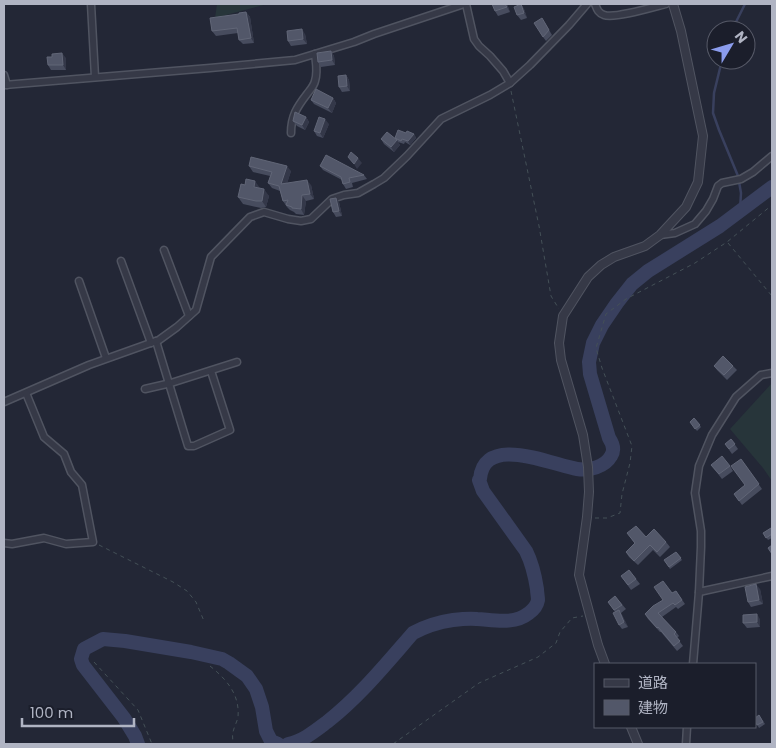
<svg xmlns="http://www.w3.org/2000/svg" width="776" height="748" viewBox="0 0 776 748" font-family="Poppins,'Noto Sans JP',sans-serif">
	<rect width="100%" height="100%" fill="#232736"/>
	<g fill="#27353a">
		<polygon points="217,4 267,4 215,18"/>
		<polygon points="772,383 772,481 763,468 730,429"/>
	</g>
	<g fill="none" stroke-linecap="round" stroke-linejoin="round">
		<g stroke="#39405e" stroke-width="2.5">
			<polyline points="732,30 745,4"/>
			<polyline points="722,60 714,93 713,113 719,130 738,176 741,193 740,210"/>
		</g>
		<g stroke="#39405e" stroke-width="14">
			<polyline points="138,744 135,736 124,718 83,665 81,659 84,649 103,639 125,641 191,652 222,659 229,663 247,676 256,689 262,707 266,731 271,741 278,744"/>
			<path d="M 288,744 C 303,741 315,731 327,722 C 360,696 386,664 413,633 C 426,626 439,622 453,620 C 461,619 469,618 477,619 C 494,620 514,625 529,613 C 533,610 537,606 538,600 C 538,597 537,592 537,589 C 535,576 532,563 526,551 L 483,491 L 479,480 L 480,479 C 484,433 552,465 577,469 C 589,471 605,467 611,456 C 615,450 613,444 609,438 L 590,374 L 589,362 L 593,343 L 602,325 L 617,303 L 632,284 L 648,271 L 720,226 L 772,187"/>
		</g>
		<g stroke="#505461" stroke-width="9">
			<g id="minor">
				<polyline points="91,4 95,77"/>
				<polyline points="466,4 474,39 479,46 490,56 503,71 510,83"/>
				<path d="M 595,4 C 597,9 598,13 604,15 C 614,19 654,7 666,4"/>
				<polyline points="4,75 7,85"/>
				<polyline points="4,85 210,68 295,60 354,42 374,34 464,4"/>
				<path d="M 291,133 C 291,116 297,107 307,94 C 310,90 314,86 315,81 C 318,72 316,63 315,54"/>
				<polyline points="660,235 675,233 695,224 706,211 713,199 718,186 722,183 741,179 753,172 772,156"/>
				<polyline points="164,250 189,316"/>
				<polyline points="121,261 151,343"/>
				<polyline points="79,281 106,358"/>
				<polyline points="156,341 188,446 194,446 230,430 211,371"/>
				<polyline points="145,389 171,383 237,362"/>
				<polyline points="4,402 89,365 159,340 177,327 196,310 211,257 250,217 264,212 288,219 301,221 311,219 332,199 344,195 358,193 374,184 384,178 407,156 441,119 490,95 510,83 530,65 569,25 587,4"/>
				<polyline points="4,543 12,544 44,538 66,544 93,542 82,485 71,472 64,454 44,437 26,393"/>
				<polyline points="699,592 772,576"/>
				<polyline points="693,664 699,592 701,547 701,531 695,493 699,466 712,435 736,397 761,375 772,373"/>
				<polyline points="686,744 687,727"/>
			</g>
		</g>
		<g stroke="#505461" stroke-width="10">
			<g id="tertiary">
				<polyline points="605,664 598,645 579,575 587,517 589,492 588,467 583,435 561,360 559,343 563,316 588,277 601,265 614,257 645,246 660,235 686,207 698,182 703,136 681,31 673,4"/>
				<polyline points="631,727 638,744"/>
			</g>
		</g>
		<g stroke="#445057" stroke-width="1" stroke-dasharray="4 4" stroke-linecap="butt">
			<polyline points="511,91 539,226 551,296 559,309"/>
			<polyline points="728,243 772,296"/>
			<polyline points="595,518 607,518 620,513 622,494 630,463 632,446 602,368 596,348 606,314 626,299 695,263 727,242 772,205"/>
			<polyline points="99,545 173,582 187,591 196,602 204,621"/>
			<polyline points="94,662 138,710 152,744"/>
			<path d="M 210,666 C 226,679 240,694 238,717 C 237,722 234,727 233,732 C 232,736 233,740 233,744"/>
			<polyline points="393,744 479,683 538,657 556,643 560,632 572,618 583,616"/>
		</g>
		<use href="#minor" stroke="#363947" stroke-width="6"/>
		<use href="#tertiary" stroke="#363947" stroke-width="8"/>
	</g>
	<g fill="#474c5e">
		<polygon points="507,4 510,12 498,16 495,11"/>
		<polygon points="521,4 524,9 527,18 521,20 517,15"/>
		<polygon points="246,12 250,17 254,43 243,44 239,40 238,33 216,36 212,31 239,14"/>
		<polygon points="545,23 552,35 546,41 543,37"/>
		<polygon points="305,34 307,44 291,46 288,41"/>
		<polygon points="331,51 334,56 335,65 321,67 318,62"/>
		<polygon points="52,57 66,58 66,70 51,70 48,65"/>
		<polygon points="346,75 349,80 350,91 342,92 339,87"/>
		<polygon points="333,98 336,103 332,113 314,104 311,100"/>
		<polygon points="306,117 309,122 305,130 297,126 293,121"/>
		<polygon points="329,124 323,138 317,136 314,131"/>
		<polygon points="406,133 414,134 416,138 410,145 405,142 404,144 398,142 400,145 394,152 384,144 381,139 395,138"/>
		<polygon points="249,166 291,171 287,183 311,185 314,199 306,201 304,215 296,214 294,212 290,210 287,207 283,201 280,191 272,188 268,183 270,176 253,172"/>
		<polygon points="320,166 364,175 367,179 352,183 353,187 346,189 343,184 342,180 323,170"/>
		<polygon points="260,188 269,196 266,207 261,208 243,204 238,197"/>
		<polygon points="339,202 342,216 336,217 333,212"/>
		<polygon points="714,366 733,366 737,370 727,380 717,370"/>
		<polygon points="694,418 701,427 697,431 690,422"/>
		<polygon points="731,439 738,449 732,454 725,444"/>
		<polygon points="741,459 762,489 742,505 734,494 745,485"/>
		<polygon points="711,465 730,466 733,471 722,479"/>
		<polygon points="772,530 772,538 768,540 763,533"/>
		<polygon points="627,533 666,542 670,547 660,557 653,550 638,565 629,557 626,552 635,544"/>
		<polygon points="676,552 682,560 670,569 664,560"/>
		<polygon points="629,570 640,584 631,590 621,576"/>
		<polygon points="760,589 763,604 751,607 748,602"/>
		<polygon points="676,591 685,604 678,609 676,607 662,617 676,632 679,636 677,638 683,646 677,651 661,632 660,632 648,619 645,614"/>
		<polygon points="615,596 626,609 621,613 628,627 622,629 619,625 615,612 608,602"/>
		<polygon points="760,619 760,627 747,628 743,623"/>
		<polygon points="759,715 765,724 759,728 755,721"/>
	</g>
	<g fill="#343849">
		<polygon points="505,4 507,4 510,12 507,7"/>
		<polygon points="521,4 524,9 527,18 524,13"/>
		<polygon points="246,12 250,17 254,43 251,38"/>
		<polygon points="302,29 305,34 307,44 303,39"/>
		<polygon points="331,51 334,56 335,65 332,60"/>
		<polygon points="62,53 66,58 66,70 63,65"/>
		<polygon points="346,75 349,80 350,91 347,86"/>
		<polygon points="333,98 336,103 332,113 328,108"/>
		<polygon points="306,117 309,122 305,130 302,125"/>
		<polygon points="325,119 329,124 323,138 320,133"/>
		<polygon points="414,134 416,138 410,145 408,141"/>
		<polygon points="397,140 400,145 394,152 391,147"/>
		<polygon points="358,158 362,163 357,169 354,164"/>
		<polygon points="287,166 291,171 285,190 281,184"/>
		<polygon points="307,180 311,185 314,199 310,194"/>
		<polygon points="255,181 260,188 254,187"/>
		<polygon points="264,189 269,196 266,207 262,201"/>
		<polygon points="302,195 306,201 304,215 301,209"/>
		<polygon points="336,198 339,202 342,216 339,211"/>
		<polygon points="756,584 760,589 763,604 759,600"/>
		<polygon points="619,610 622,615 628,627 624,622"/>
		<polygon points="757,614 760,619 760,627 757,622"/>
	</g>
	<g fill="#525769" stroke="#616677">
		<polygon points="492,4 505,4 507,7 495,11"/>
		<polygon points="521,4 524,13 517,15 514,7"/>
		<polygon points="246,12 251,38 239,40 237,28 212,31 210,18 239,14 239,13"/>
		<polygon points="542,18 549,30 543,37 534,23"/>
		<polygon points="302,29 303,39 288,41 287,31"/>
		<polygon points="331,51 332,60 318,62 317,53"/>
		<polygon points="62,53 63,65 48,65 47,57 52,57 52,54"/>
		<polygon points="346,75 347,86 339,87 338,76"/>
		<polygon points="316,89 333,98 328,108 311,100"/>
		<polygon points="295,112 306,117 302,125 293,121"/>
		<polygon points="319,117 325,119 320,133 314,131"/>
		<polygon points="398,130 406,133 407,131 414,134 408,141 402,139 401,141 395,138"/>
		<polygon points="387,132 397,140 391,147 381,139"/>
		<polygon points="351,152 358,158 354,164 348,157"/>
		<polygon points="326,155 364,175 349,178 350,182 343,184 341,177 320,166"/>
		<polygon points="251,157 287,166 281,184 307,180 310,194 302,195 301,209 292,208 292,207 286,205 288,200 283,201 279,186 268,183 272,172 249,166"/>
		<polygon points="246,179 255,181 254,187 264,189 262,201 256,201 238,197 241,184 245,185"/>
		<polygon points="336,198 339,211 333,212 330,199"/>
		<polygon points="723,356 733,366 724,375 714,366"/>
		<polygon points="694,418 700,425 695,429 690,422"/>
		<polygon points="731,439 735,444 729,449 725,444"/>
		<polygon points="722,456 730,466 719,474 711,465"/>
		<polygon points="741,459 759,484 739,501 734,494 745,485 731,466"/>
		<polygon points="636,526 646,537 654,529 666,542 657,552 650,545 634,561 626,552 635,543 627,533"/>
		<polygon points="771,528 772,530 772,534 766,538 763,533"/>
		<polygon points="772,545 772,554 768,548"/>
		<polygon points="676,552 681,558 669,567 664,560"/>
		<polygon points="629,570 636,579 628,585 621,576"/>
		<polygon points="663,581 672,593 676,591 682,600 675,605 673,603 658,613 676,632 674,634 680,641 674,646 658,627 657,628 645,614 653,606 663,600 654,587"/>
		<polygon points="756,584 759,600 748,602 745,587"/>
		<polygon points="615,596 622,605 614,610 608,602"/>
		<polygon points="619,610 624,622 619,625 613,613"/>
		<polygon points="757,614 757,622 743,623 743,615"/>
		<polygon points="759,715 763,722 757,725 755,721 755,718"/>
	</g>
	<rect width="776" height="748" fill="none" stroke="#b0b4c3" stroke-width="10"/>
	<rect x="594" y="663" width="162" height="65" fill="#1b1e2b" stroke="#575a68"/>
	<rect x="604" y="679" width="25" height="8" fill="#363947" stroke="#575a68"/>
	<text x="638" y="688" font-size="15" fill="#b0b4c3">道路</text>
	<rect x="604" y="700" width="25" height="15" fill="#525769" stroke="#575a68"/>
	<text x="638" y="713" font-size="15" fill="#b0b4c3">建物</text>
	<g transform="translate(731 45) rotate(52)"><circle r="24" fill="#1b1e2b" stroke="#575a68"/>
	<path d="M0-4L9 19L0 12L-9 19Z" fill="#8b9ced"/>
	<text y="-8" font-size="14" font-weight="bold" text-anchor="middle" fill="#b0b4c3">N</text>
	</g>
	<path d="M22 718v8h112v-8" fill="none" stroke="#b0b4c3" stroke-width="2.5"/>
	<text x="30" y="718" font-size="15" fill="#b0b4c3" stroke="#1b1e2b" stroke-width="4" paint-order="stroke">100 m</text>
</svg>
